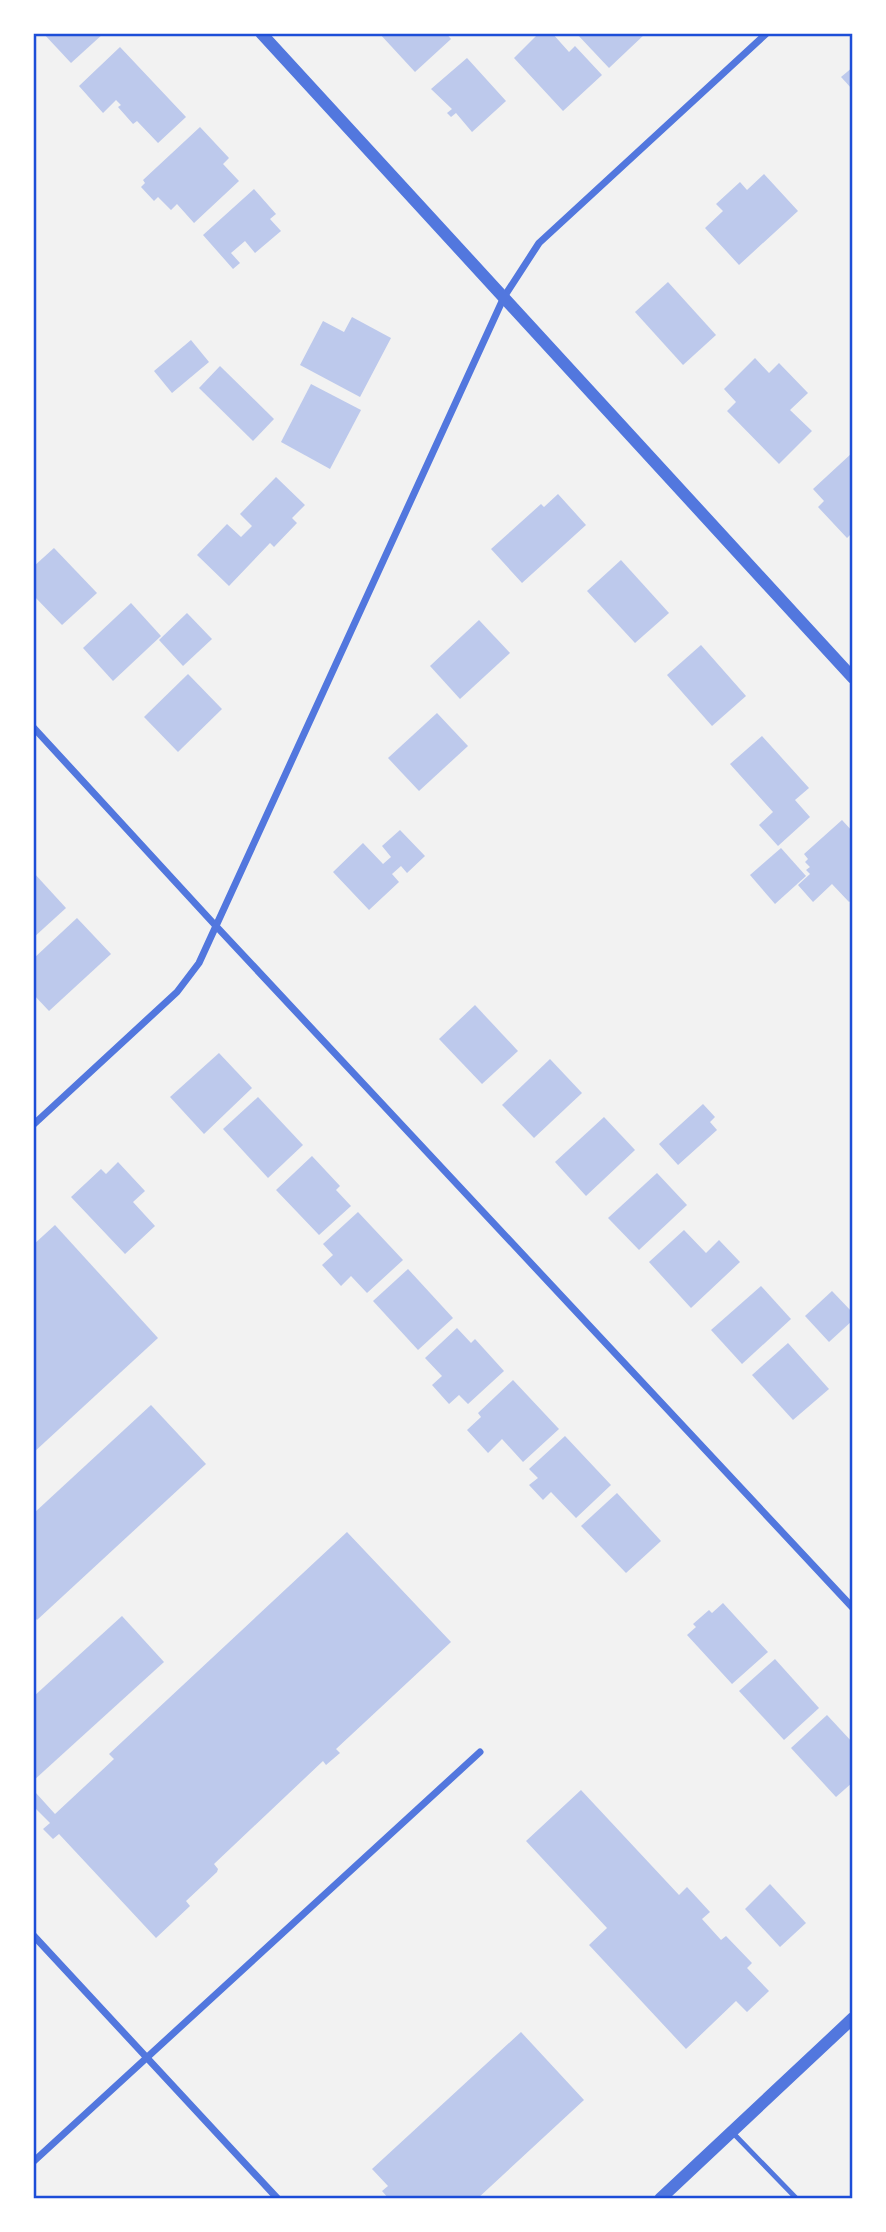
<svg xmlns="http://www.w3.org/2000/svg" width="886" height="2232" viewBox="0 0 886 2232" font-family="'Alegreya Sans',sans-serif">
	<rect width="100%" height="100%" fill="#f2f2f2"/>
	<g fill="#bdc9ec">
		<polygon points="43,33 104,33 71,63"/>
		<polygon points="379,33 446,33 451,39 415,72"/>
		<polygon points="539,33 552,33 569,52 575,46 602,75 563,111 514,58"/>
		<polygon points="576,33 646,33 609,68"/>
		<polygon points="120,47 186,117 158,143 137,121 133,124 118,107 121,105 116,100 103,113 79,86"/>
		<polygon points="467,58 506,101 472,132 456,113 451,117 447,113 452,109 431,89"/>
		<polygon points="853,67 853,90 841,77"/>
		<polygon points="200,127 229,158 223,164 239,181 194,223 177,204 171,210 158,197 154,201 141,187 145,183 143,180"/>
		<polygon points="764,174 798,211 739,265 705,228 723,211 716,204 740,182 747,190"/>
		<polygon points="254,189 276,214 270,219 281,231 255,253 245,241 231,253 240,263 233,269 203,235"/>
		<polygon points="668,282 716,335 683,365 635,312"/>
		<polygon points="352,317 391,338 360,397 300,365 323,321 344,332"/>
		<polygon points="191,340 209,362 172,393 154,371"/>
		<polygon points="755,358 769,373 779,363 808,393 790,410 812,431 779,464 727,411 736,402 724,389"/>
		<polygon points="220,366 274,419 253,441 199,388"/>
		<polygon points="311,384 361,410 330,469 281,442"/>
		<polygon points="852,453 853,532 847,538 818,507 824,501 813,489"/>
		<polygon points="276,477 305,505 292,518 297,523 274,547 270,543 229,586 197,555 227,524 241,537 252,526 240,514"/>
		<polygon points="558,494 586,525 522,583 491,549 541,504 544,507"/>
		<polygon points="54,548 97,593 62,625 33,595 33,567"/>
		<polygon points="621,560 669,613 635,643 587,591"/>
		<polygon points="131,603 161,636 113,681 83,648"/>
		<polygon points="187,613 212,639 183,666 159,640"/>
		<polygon points="479,620 510,653 460,699 430,666"/>
		<polygon points="701,645 746,696 712,726 667,675"/>
		<polygon points="188,674 222,709 178,752 144,717"/>
		<polygon points="437,713 468,746 419,791 388,758"/>
		<polygon points="762,736 809,788 795,800 810,817 778,846 759,825 773,812 730,764"/>
		<polygon points="842,820 853,832 853,899 849,902 832,884 813,902 798,885 810,874 806,870 810,867 805,862 808,859 804,854"/>
		<polygon points="400,830 425,856 407,873 401,866 392,874 399,882 369,910 333,872 363,843 383,864 391,857 382,846"/>
		<polygon points="781,848 806,876 775,904 750,875"/>
		<polygon points="33,872 66,908 33,938"/>
		<polygon points="77,918 111,954 49,1011 33,994 33,959"/>
		<polygon points="475,1005 518,1051 482,1084 439,1039"/>
		<polygon points="219,1053 252,1088 204,1134 170,1097"/>
		<polygon points="550,1059 582,1093 534,1138 502,1105"/>
		<polygon points="258,1097 303,1145 268,1178 223,1129"/>
		<polygon points="703,1104 715,1117 710,1122 717,1130 678,1165 659,1144"/>
		<polygon points="604,1117 635,1150 586,1196 555,1162"/>
		<polygon points="312,1156 340,1186 336,1190 351,1206 319,1235 276,1190"/>
		<polygon points="118,1162 145,1191 133,1202 155,1226 125,1254 71,1197 101,1169 106,1174"/>
		<polygon points="657,1173 687,1205 639,1250 608,1218"/>
		<polygon points="358,1212 403,1260 367,1293 351,1276 341,1286 322,1265 333,1255 323,1244"/>
		<polygon points="55,1225 158,1338 33,1453 33,1245"/>
		<polygon points="684,1230 706,1253 719,1240 740,1262 691,1308 649,1262"/>
		<polygon points="408,1269 453,1318 418,1350 373,1301"/>
		<polygon points="761,1286 791,1319 742,1364 711,1330"/>
		<polygon points="832,1291 853,1313 853,1320 829,1342 805,1316"/>
		<polygon points="457,1328 471,1343 475,1339 504,1371 468,1404 459,1395 449,1404 432,1385 442,1376 425,1358"/>
		<polygon points="788,1343 829,1389 793,1420 752,1375"/>
		<polygon points="513,1380 559,1429 523,1462 502,1439 488,1453 467,1430 481,1417 478,1413"/>
		<polygon points="151,1405 206,1464 37,1620 33,1616 33,1514"/>
		<polygon points="565,1436 611,1485 576,1518 551,1492 543,1500 529,1485 538,1478 529,1469"/>
		<polygon points="617,1493 661,1541 626,1573 581,1526"/>
		<polygon points="347,1532 451,1642 336,1749 340,1753 326,1765 323,1761 214,1864 218,1869 217,1872 186,1901 190,1906 156,1938 59,1834 53,1839 43,1829 50,1823 33,1806 33,1795 36,1793 55,1814 114,1759 109,1754"/>
		<polygon points="723,1603 768,1652 732,1684 687,1635 696,1627 693,1624 709,1610 712,1613"/>
		<polygon points="122,1616 164,1662 33,1781 33,1697"/>
		<polygon points="775,1659 819,1708 784,1740 739,1691"/>
		<polygon points="827,1715 853,1743 853,1782 836,1797 791,1748"/>
		<polygon points="581,1790 679,1895 687,1887 710,1912 702,1919 721,1940 726,1936 752,1963 747,1968 769,1991 747,2012 736,2001 686,2049 589,1945 607,1928 526,1841"/>
		<polygon points="770,1884 806,1923 780,1947 745,1909"/>
		<polygon points="521,2032 584,2100 477,2199 389,2199 382,2191 388,2186 372,2169"/>
	</g>
	<g fill="none" stroke-linecap="round" stroke-linejoin="round">
		<polyline stroke="#5277de" stroke-width="5" points="733,2133 797,2199"/>
		<g stroke="#5277de" stroke-width="7">
			<polyline points="33,727 215,925 853,1608"/>
			<polyline points="33,1125 177,992 199,963 504,297 539,243 767,33"/>
			<polyline points="33,1935 278,2199"/>
			<polyline points="33,2162 480,1752"/>
		</g>
		<g stroke="#5277de" stroke-width="12">
			<polyline points="261,33 853,678"/>
			<polyline points="660,2199 853,2018"/>
		</g>
	</g>
	<rect width="886" height="2232" fill="none" stroke="#ffffff" stroke-width="70"/>
	<rect x="35" y="35" width="816" height="2162" fill="none" stroke="#1d4ed8" stroke-width="2.5"/>
</svg>
